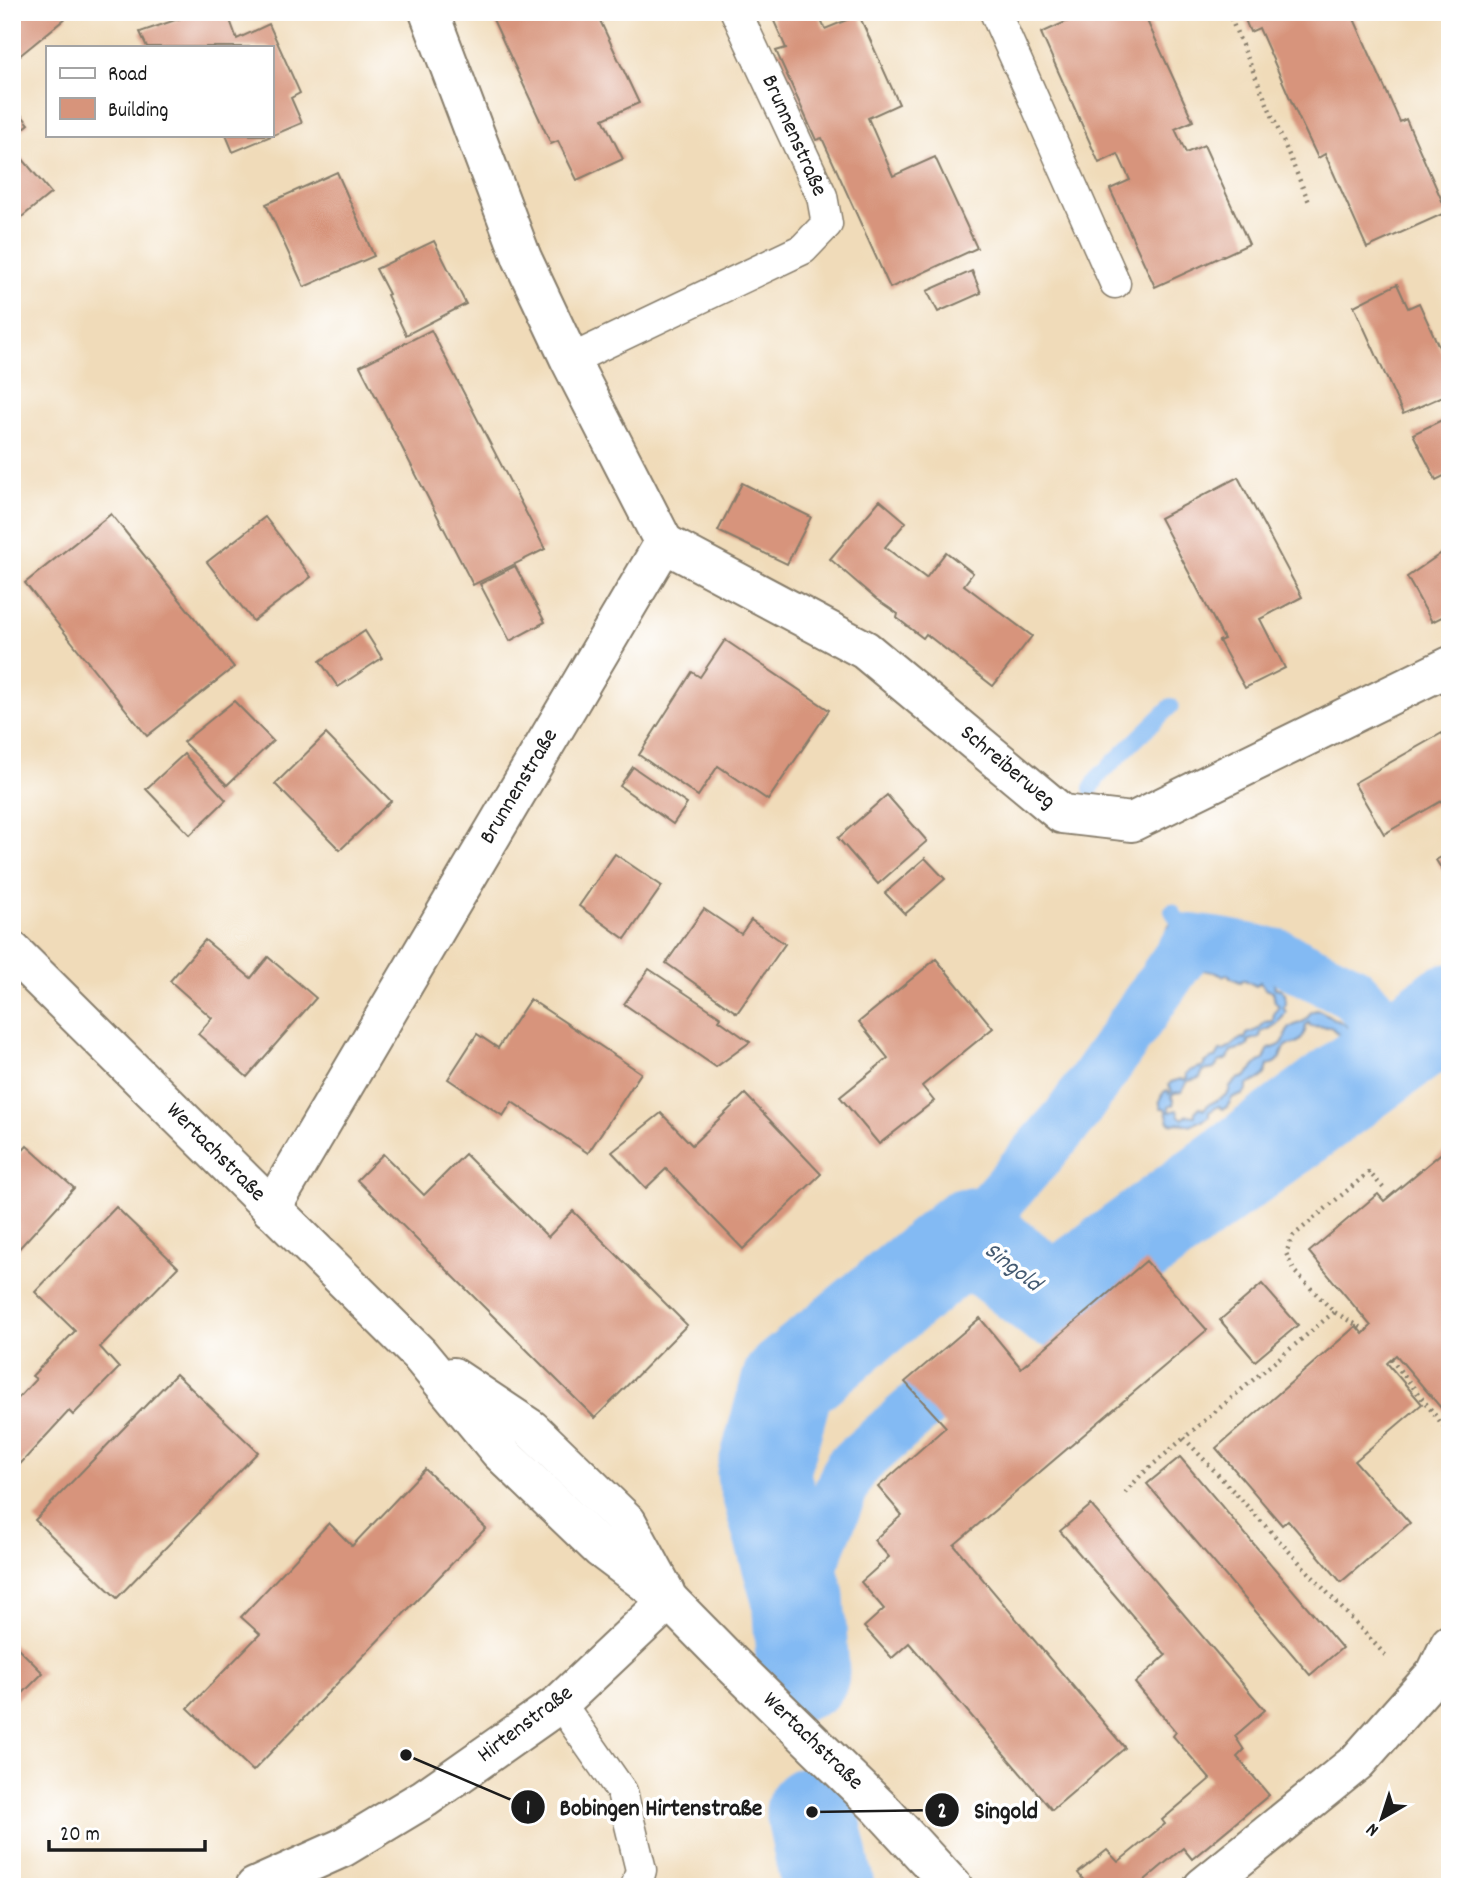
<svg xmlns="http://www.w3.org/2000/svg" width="1462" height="1899" viewBox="0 0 1462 1899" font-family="Dekko,sans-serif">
	<rect width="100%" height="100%" fill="#fff"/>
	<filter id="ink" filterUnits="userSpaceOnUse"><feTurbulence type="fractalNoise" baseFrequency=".0143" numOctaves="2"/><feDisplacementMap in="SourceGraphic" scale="14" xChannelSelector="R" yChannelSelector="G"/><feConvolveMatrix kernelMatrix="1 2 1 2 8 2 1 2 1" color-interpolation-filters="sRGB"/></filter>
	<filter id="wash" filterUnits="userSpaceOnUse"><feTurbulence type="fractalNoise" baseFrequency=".00686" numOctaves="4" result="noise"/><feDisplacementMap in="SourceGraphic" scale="28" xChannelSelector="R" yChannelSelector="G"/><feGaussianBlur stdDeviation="1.57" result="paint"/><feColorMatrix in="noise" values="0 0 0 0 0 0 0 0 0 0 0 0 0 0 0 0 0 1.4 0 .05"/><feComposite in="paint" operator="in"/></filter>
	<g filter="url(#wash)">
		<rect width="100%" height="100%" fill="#f0dbb9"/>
		<path fill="#83baf3" stroke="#506b88" stroke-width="2" d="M 1174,920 L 1181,924 L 1194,938 L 1194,955 L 1201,963 L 1216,966 L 1229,966 L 1241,973 L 1252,972 L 1262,979 L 1269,979 L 1274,983 L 1275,988 L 1281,989 L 1285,994 L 1286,1004 L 1283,1007 L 1286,1012 C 1281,1022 1271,1029 1261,1032 L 1260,1037 L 1248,1041 L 1249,1044 L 1246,1047 L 1231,1051 L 1228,1059 L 1219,1062 L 1214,1069 L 1203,1071 L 1200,1078 L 1188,1081 L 1181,1092 L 1174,1093 L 1171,1097 L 1174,1100 L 1173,1105 L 1169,1107 L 1169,1112 L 1177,1110 L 1179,1116 L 1183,1119 L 1187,1115 L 1195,1116 L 1195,1112 L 1200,1107 L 1204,1109 L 1208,1105 L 1228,1094 L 1230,1087 L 1238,1079 L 1245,1077 L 1259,1062 L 1264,1060 L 1268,1050 C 1273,1047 1280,1047 1283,1042 C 1286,1036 1285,1032 1291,1027 C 1296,1024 1301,1023 1306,1020 C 1308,1017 1310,1012 1313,1011 C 1321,1008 1328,1016 1334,1019 C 1342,1023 1348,1023 1349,1033 L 1357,1037 L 1351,1042 L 1345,1041 L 1331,1027 L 1310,1026 L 1309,1023 L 1306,1025 C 1306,1033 1302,1041 1294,1044 C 1292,1045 1290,1044 1288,1045 C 1277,1051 1286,1062 1268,1065 C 1266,1079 1258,1080 1247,1085 L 1247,1089 L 1242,1095 L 1233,1097 L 1227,1107 L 1223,1109 L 1219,1106 L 1209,1112 L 1209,1116 L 1202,1121 L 1197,1121 C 1188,1129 1186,1121 1173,1124 L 1169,1122 L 1165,1108 L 1161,1108 C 1158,1101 1160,1096 1165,1091 L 1168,1090 L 1169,1094 L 1172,1091 L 1169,1085 L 1171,1082 L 1181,1079 L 1185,1080 L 1187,1078 L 1186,1074 L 1192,1070 L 1204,1066 L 1204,1063 L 1213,1058 L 1216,1058 L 1220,1051 C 1231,1051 1233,1041 1243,1038 L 1245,1039 L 1247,1034 L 1259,1029 L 1265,1022 L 1273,1021 L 1274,1013 L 1279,1006 L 1275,1002 L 1273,991 C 1264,991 1265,988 1260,982 L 1256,986 L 1243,979 L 1240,982 L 1230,977 L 1228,973 L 1223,976 L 1214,972 L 1187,967 L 1164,980 L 1180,956 L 1167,931 L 1169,925 Z"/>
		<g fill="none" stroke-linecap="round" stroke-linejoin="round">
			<g stroke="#83baf3" stroke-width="16">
				<polyline points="1091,789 1099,776 1171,706"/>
				<polyline points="1172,911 1190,939"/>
			</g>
			<g stroke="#83baf3" stroke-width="54">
				<polyline points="968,1234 1069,1118 1191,941 1221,945 1279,956 1352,992 1402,1045"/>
				<polyline points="1047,1307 1054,1301"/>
				<polyline points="798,1597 850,1468 924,1403"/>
			</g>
			<g stroke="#83baf3" stroke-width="93">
				<polyline points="803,1673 798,1597 763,1474 788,1382 968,1234 1054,1301 1450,1010"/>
				<polyline points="812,1812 828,1887"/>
			</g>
		</g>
		<g id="blocks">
			<g fill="#d7947b">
				<polygon points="12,12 63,12 67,17 12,62"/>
				<polygon points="199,12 227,12 237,39 269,24 300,93 291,98 302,123 233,152 226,135 271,135 271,47 147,47 140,32"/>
				<polygon points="492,12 596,12 639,103 603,119 623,159 577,180 558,141 551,144 490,13"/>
				<polygon points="770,12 817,12 825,29 859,15 899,104 868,118 893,176 935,157 977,248 890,288 822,138 816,140 787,75 776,51 786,48"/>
				<polygon points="1088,12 1143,12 1193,121 1175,129 1186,153 1204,145 1249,244 1155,287 1110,189 1130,180 1118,154 1099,163 1041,33"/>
				<polygon points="1242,12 1351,12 1400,122 1406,119 1447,212 1367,248 1325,154 1318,158 1296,112 1259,28 1250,32"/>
				<polygon points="12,104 29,124 12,138"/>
				<polygon points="12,146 51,193 12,225"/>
				<polygon points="337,172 374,256 304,287 266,204"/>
				<polygon points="434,241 466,304 406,335 387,295 389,294 376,269"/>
				<polygon points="972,271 981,293 938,312 927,291"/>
				<polygon points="1397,284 1408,308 1419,303 1450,371 1450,393 1403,414 1354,306"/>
				<polygon points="431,330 545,549 473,585 360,366"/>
				<polygon points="1448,417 1450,420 1450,473 1436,480 1413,434"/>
				<polygon points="1238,477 1302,597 1260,619 1285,668 1245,688 1219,641 1224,639 1160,518"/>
				<polygon points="742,483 811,517 787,564 718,531"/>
				<polygon points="880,500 906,522 885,547 926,578 946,552 973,573 964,585 1032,636 993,686 926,634 923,638 897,618 898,614 876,599 830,559"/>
				<polygon points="111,514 234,667 147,736 25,583"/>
				<polygon points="265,517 311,577 253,621 207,562"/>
				<polygon points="1443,552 1450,560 1450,613 1432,622 1407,577"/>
				<polygon points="515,566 545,622 510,641 480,584"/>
				<polygon points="365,631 382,658 338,687 320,661"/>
				<polygon points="725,640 829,710 768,800 718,766 698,796 639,755 692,672 700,677"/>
				<polygon points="234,701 273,741 227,785 183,742"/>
				<polygon points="1442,733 1450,747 1450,796 1384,834 1354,783"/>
				<polygon points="326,734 391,801 340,850 275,784"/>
				<polygon points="184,754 226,800 190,835 146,789"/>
				<polygon points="633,767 687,804 673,824 620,786"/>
				<polygon points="887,795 927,841 878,884 838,838"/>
				<polygon points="1450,852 1450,882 1436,860"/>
				<polygon points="615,854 662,886 625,939 579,906"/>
				<polygon points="925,858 945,879 905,914 885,893"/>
				<polygon points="704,909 741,934 751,920 785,944 737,1013 666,963"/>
				<polygon points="205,940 251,978 268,957 316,998 247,1077 198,1034 212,1018 170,981"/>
				<polygon points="936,959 993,1028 922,1086 934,1101 879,1144 840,1097 888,1058 859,1022"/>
				<polygon points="649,969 721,1017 719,1020 750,1042 716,1067 624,1004"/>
				<polygon points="530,999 641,1073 588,1153 512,1102 503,1116 448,1079 477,1034 498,1048"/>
				<polygon points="745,1094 821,1174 743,1249 666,1169 646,1188 612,1152 661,1113 692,1145"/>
				<polygon points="27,1146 74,1188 15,1253 12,1251 12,1162"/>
				<polygon points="1450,1146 1450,1412 1447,1415 1396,1355 1387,1363 1422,1404 1355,1461 1410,1523 1341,1582 1288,1520 1282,1525 1216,1448 1356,1326 1363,1334 1371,1326 1309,1252 1374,1197 1378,1194 1384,1201"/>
				<polygon points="383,1154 424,1195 465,1154 548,1237 573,1211 687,1325 595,1418 357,1180"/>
				<polygon points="116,1207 178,1267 100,1347 119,1368 73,1415 69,1411 12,1473 12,1405 36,1379 32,1376 75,1331 35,1292"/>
				<polygon points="1146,1261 1207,1330 954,1545 1125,1748 1052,1810 909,1643 892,1658 864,1627 884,1609 861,1582 889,1557 874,1540 902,1515 878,1487 946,1427 905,1382 980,1318 1021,1368"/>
				<polygon points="1262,1284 1298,1325 1255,1361 1220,1320"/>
				<polygon points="176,1374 258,1452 117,1598 35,1520"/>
				<polygon points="1180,1457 1342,1648 1310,1675 1147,1484"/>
				<polygon points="425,1469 486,1528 253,1771 188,1708 260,1634 241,1617 329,1523 352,1546"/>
				<polygon points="1091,1505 1265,1710 1235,1736 1244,1750 1237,1757 1269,1795 1192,1859 1183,1848 1139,1885 1141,1887 1089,1887 1078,1873 1107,1850 1118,1862 1165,1824 1162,1820 1210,1779 1173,1736 1176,1732 1135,1683 1166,1655 1060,1531"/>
				<polygon points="12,1642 43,1673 12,1704"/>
			</g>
		</g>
	</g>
	<g filter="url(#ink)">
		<use href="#blocks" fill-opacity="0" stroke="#867c6a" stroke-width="2"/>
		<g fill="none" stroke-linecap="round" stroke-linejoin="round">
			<g stroke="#867c6a" stroke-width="33">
				<g id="service">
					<polyline points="995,12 1115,283"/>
					<polyline points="570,360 803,249 827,224 822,196 736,12"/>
					<polyline points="560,1703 622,1792 641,1870 636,1887"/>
				</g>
			</g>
			<g stroke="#867c6a" stroke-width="42">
				<g id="minor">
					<polyline points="664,543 865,650 1062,814 1132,822 1450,666"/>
					<polyline points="271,1209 664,543 570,360 522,258 429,12"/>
					<polyline points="255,1887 342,1848 425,1798 560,1703 669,1600"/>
					<polyline points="1203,1887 1357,1762 1436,1673 1450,1644"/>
				</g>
			</g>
			<g stroke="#867c6a" stroke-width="42">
				<g id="tertiary">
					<polyline points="12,951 419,1354 499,1451 601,1549 669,1600 731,1663 881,1809 953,1887"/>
					<polyline points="453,1377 531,1429 627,1522 665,1592"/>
				</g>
			</g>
			<g stroke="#867c6a" stroke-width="4.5" stroke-dasharray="2 5" stroke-linecap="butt">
				<polyline points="1228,12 1309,202"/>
				<polyline points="1334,1312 1184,1438 1388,1658"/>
				<polyline points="1367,1331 1334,1312 1294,1271 1286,1253 1293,1236 1369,1172 1385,1190"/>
				<polyline points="1391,1359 1450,1434"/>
				<polyline points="1125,1493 1141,1475 1184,1438"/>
			</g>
			<use href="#service" stroke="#fff" stroke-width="30"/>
			<use href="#minor" stroke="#fff" stroke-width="38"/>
			<use href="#tertiary" stroke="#fff" stroke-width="38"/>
		</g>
	</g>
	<g text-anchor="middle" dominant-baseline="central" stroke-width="7" stroke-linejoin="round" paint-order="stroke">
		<g font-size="23" fill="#1c1c1c" stroke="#fff">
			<text transform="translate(793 136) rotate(66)">Brunnenstraße</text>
			<text transform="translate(1007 768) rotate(40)">Schreiberweg</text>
			<text transform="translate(520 787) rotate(-59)">Brunnenstraße</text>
			<text transform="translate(215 1153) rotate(45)">Wertachstraße</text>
			<text transform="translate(526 1725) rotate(-37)">Hirtenstraße</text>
			<text transform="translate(812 1742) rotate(44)">Wertachstraße</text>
		</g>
		<g font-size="24" font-style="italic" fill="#455b72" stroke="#fff">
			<text transform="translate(1012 1268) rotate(38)">Singold</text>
		</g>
	</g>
	<path fill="none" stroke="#1c1c1c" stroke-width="2.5" d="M406 1755L528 1807M812 1812L942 1810"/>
	<g fill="#1c1c1c" stroke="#fff" stroke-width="2.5">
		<circle cx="406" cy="1755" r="7"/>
		<circle cx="812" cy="1812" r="7"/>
		<circle cx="528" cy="1807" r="18"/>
		<circle cx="942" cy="1810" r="18"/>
	</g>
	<g font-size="21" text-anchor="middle" font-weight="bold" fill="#fff">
		<text x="528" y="1814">1</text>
		<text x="942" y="1817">2</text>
	</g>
	<g font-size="24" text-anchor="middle" font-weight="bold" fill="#1c1c1c" stroke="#fff" stroke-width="7" stroke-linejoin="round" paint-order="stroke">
		<text x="661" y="1815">Bobingen Hirtenstraße</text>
		<text x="1006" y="1818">Singold</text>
	</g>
	<rect width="1462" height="1899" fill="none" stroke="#fff" stroke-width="42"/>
	<rect x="46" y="46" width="228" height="91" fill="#ffffff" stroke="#a4a4a4" stroke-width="2"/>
	<rect x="60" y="68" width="35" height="10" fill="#ffffff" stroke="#a4a4a4" stroke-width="2"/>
	<text x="108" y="80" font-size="21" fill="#1c1c1c">Road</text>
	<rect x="60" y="98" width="35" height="21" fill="#d7947b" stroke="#a4a4a4" stroke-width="2"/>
	<text x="108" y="116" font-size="21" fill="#1c1c1c">Building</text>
	<g transform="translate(1382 1818) rotate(219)" stroke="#ffffff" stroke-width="5" paint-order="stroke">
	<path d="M0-5L12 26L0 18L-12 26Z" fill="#1c1c1c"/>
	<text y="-10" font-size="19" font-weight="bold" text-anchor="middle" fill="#1c1c1c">N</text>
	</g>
	<path d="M49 1840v10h156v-10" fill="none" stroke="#1c1c1c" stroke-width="3.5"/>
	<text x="60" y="1840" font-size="21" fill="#1c1c1c" stroke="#ffffff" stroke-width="5" paint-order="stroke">20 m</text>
</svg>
